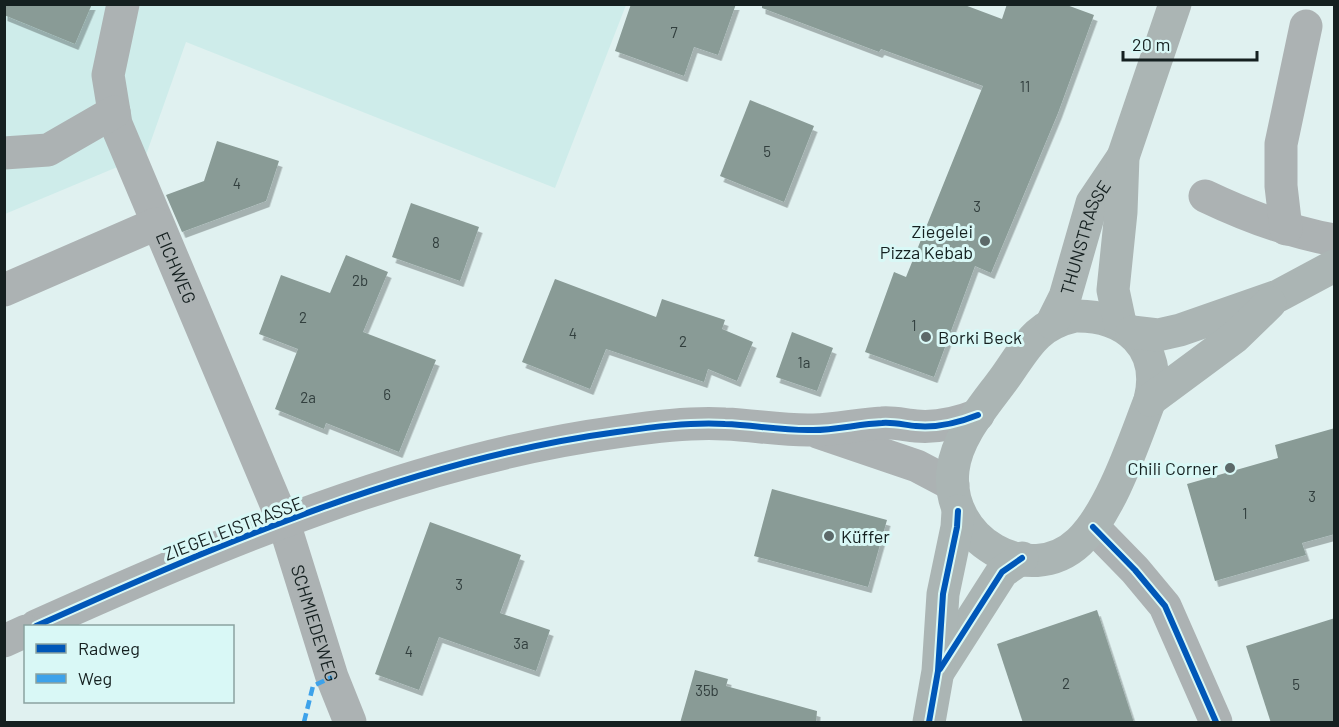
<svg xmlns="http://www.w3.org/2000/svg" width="1339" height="727" viewBox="0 0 1339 727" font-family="Barlow,sans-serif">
	<defs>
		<filter id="shadow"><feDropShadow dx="3.5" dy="6" stdDeviation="0" flood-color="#0004"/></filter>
	</defs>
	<rect width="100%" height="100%" fill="#e0f1f0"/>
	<polygon fill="#ceecea" points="5,5 626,5 555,188 186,42 146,155 5,214"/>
	<g fill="#899b96" filter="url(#shadow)">
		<polygon points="4,4 92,4 75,44 4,15"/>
		<polygon points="631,4 736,4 718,55 694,47 684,76 615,51"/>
		<polygon points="762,4 962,4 1002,19 1007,4 1064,4 1094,15 1058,113 991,273 975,266 934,377 865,352 894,272 906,277 983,86 881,49 879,52 762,8"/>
		<polygon points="750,100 814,126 784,202 720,176"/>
		<polygon points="217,141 279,161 266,201 182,232 166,195 204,181"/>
		<polygon points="411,203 479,227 460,281 392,257"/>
		<polygon points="346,255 388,272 363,332 436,360 399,452 326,423 324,429 275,409 298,349 259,334 281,275 330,293"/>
		<polygon points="555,279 656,317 662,299 725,320 722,329 753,342 737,381 708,369 704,382 606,349 590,389 522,362"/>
		<polygon points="792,332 833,348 817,391 776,377"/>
		<polygon points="1335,428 1335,534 1302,543 1306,555 1215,581 1187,484 1278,458 1275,445"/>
		<polygon points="772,489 887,520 868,587 754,556"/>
		<polygon points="430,522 521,555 500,613 550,630 536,671 439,637 419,690 375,674"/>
		<polygon points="1097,610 1134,723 1023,723 997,644"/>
		<polygon points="1335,618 1335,723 1271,723 1246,646"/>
		<polygon points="695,670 728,679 726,686 817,711 816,723 680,723"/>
	</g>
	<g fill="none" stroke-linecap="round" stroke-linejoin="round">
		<g stroke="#acb2b3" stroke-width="33">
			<path id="s1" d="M 123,4 L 108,75 L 116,124 L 284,523 L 332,677 L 350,722"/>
			<polyline points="4,153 48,150 114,112"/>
			<path d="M 1205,196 C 1247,216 1289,232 1334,240"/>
			<polyline points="1286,229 1281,186 1281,144 1306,26"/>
			<polyline points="4,290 156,224"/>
			<polyline points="820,433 917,466 953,485"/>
			<polyline points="1093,527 1135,570 1165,606 1216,722"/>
			<path d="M 36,626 C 219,544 416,459 617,432 C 652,427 690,422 725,424 C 754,425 784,431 813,430 C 836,430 859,424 882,423 C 893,422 905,425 916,426 C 938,428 958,423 978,415"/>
			<polyline points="4,641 26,631"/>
		</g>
		<g stroke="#abb5b4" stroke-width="33">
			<path d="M 1075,316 C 1126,315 1163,347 1150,400 C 1134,441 1111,512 1079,542 C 1029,589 945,540 953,470 C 957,435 986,404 1006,376 C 1027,346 1036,325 1075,316 Z"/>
			<path id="s2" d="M 1052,323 L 1065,297 L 1092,203 L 1123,157"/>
			<polyline points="1120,323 1113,290 1121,212 1123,157 1175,4"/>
			<polyline points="1132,332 1158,335 1180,330 1278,296 1334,266"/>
			<polyline points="1150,400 1235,337 1270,303"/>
			<polyline points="940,669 1002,572 1022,558"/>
			<polyline points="929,722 938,671 943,594 957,527 958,511"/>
		</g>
		<polyline stroke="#3da2ea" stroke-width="4.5" stroke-dasharray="9 4.5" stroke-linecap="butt" points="304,722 313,686 332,677"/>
		<g stroke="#d9f8f6" stroke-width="10">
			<g id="cycleway">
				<polyline points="1093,527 1135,570 1165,606 1216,722"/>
				<path d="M 36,626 C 219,544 416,459 617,432 C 652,427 690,422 725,424 C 754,425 784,431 813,430 C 836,430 859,424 882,423 C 893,422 905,425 916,426 C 938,428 958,423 978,415"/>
				<polyline points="940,669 1002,572 1022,558"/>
				<polyline points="929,722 938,671 943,594 957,527 958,511"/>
			</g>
		</g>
		<use href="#cycleway" stroke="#0057b8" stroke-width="6"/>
	</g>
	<g fill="#5c6969" stroke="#d9f8f6" stroke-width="2">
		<circle cx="985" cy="241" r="6"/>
		<circle cx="926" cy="337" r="6"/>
		<circle cx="1230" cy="468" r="6"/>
		<circle cx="829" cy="536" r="6"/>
	</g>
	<g text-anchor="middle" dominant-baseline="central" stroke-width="6" stroke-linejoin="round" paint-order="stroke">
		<g font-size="15" fill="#323f3e">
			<text x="674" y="32">7</text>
			<text x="1025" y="86">11</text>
			<text x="767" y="151">5</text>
			<text x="237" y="183">4</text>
			<text x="977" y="206">3</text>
			<text x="436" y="242">8</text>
			<text x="360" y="280">2b</text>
			<text x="303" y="317">2</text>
			<text x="914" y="325">1</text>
			<text x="573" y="333">4</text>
			<text x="683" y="341">2</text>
			<text x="804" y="362">1a</text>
			<text x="387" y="394">6</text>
			<text x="308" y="397">2a</text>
			<text x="1312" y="496">3</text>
			<text x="1245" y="513">1</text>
			<text x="459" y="584">3</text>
			<text x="521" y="643">3a</text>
			<text x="409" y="651">4</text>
			<text x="1066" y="683">2</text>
			<text x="1296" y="684">5</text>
			<text x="707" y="690">35b</text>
		</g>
		<g font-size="18" fill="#152020" stroke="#d9f8f6" text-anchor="end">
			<text x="973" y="231">Ziegelei<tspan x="973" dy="21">Pizza Kebab</tspan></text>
			<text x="938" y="337" text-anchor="start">Borki Beck</text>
			<text x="1218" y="468">Chili Corner</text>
			<text x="841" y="536" text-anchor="start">Küffer</text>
		</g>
		<g font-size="18" fill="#152020" stroke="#d9f8f6">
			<text stroke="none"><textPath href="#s2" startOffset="92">THUNSTRASSE</textPath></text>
			<text stroke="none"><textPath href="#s1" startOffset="278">EICHWEG</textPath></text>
			<text transform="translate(233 528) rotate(-21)">ZIEGELEISTRASSE</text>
			<text stroke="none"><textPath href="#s1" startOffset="660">SCHMIEDEWEG</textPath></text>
		</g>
	</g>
	<rect width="1339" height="727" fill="none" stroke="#152020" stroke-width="12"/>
	<rect x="24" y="625" width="210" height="78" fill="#d9f8f6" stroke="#8ba2a0" stroke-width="1.5"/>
	<rect x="36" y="644" width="30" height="9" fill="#0057b8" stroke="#8ba2a0" stroke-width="1.5"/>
	<text x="78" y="655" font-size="18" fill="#152020">Radweg</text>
	<rect x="36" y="674" width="30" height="9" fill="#3da2ea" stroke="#8ba2a0" stroke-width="1.5"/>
	<text x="78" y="685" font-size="18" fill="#152020">Weg</text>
	<path d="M1123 51v9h134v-9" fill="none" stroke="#152020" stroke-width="3"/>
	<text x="1132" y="51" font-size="18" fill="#152020" stroke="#d9f8f6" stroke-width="4.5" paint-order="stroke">20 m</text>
</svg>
